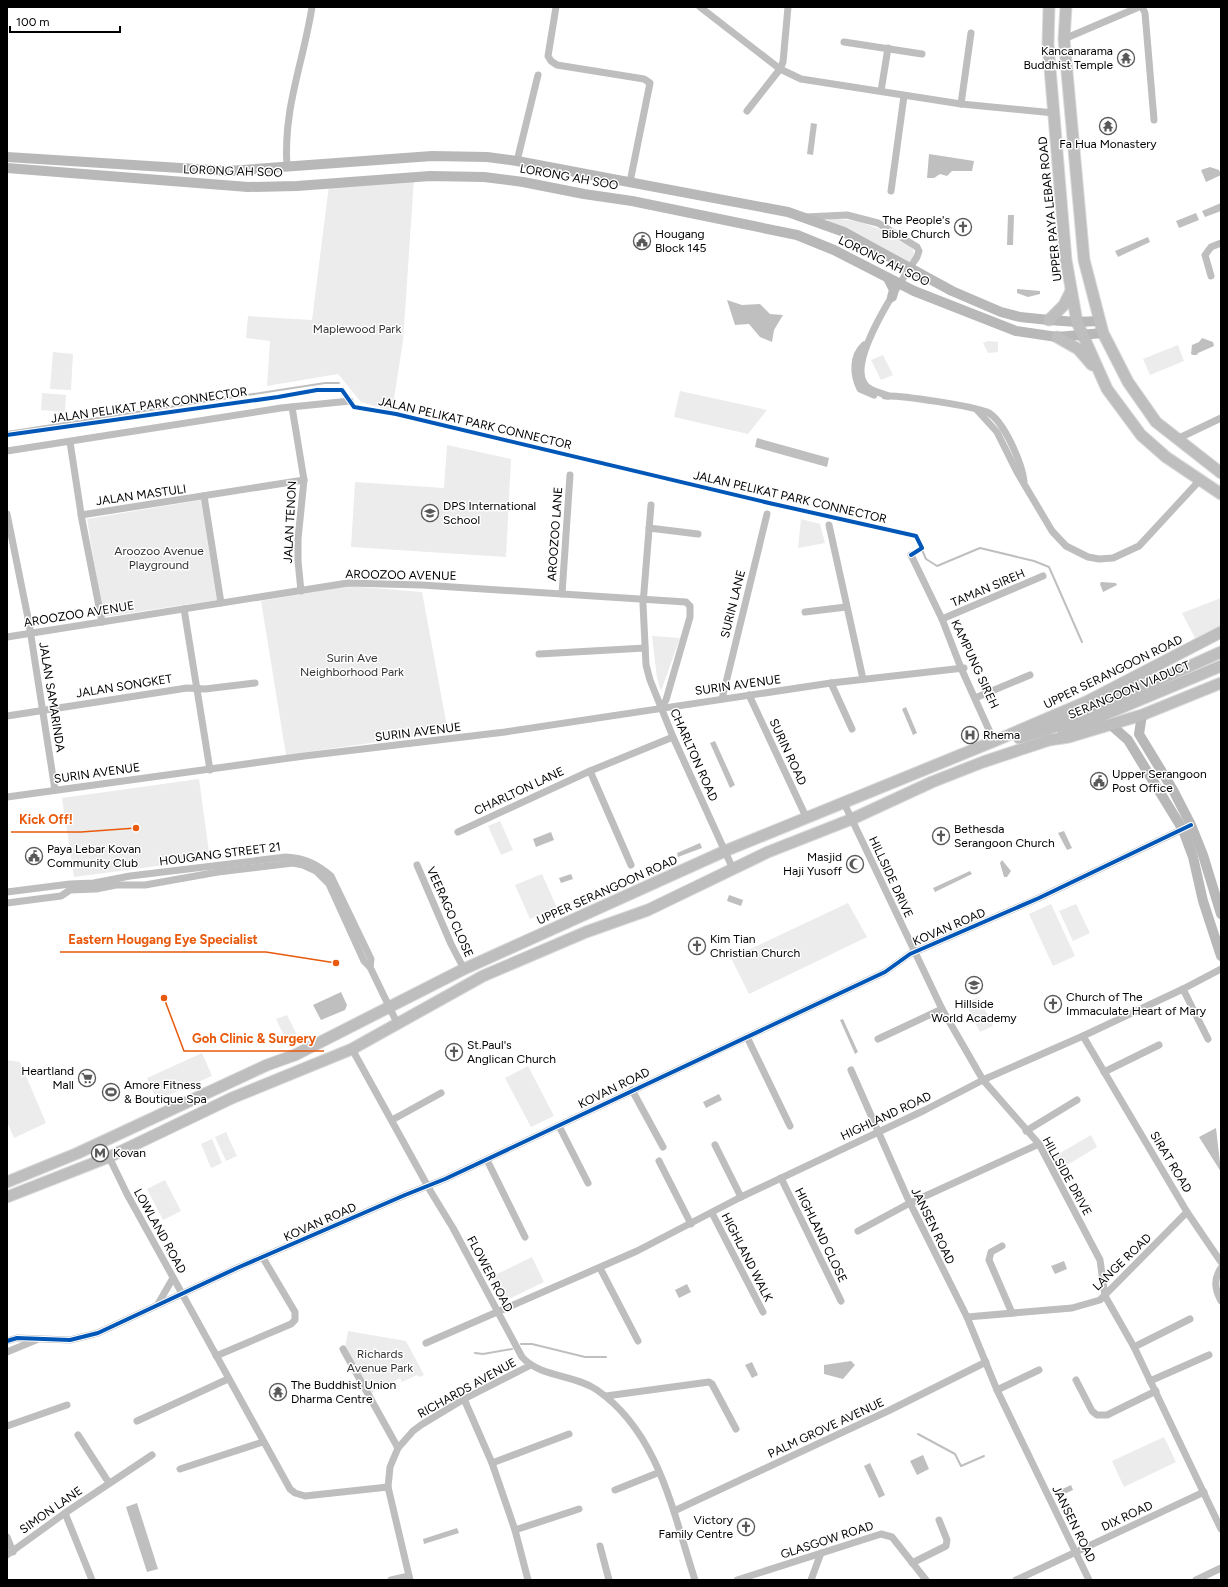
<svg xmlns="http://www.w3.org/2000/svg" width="1228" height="1587" viewBox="0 0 1228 1587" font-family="Figtree,sans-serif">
	<rect width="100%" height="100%" fill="#fff"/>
	<g fill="#ececec">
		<polygon points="414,179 403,341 392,411 361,402 338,374 267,386 270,341 246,338 248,316 312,320 329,185"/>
		<polygon points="829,218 858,221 882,230 913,249 914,255 909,262 848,228 828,222"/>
		<polygon points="988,341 998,342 998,352 988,353 983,343"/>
		<polygon points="1178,345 1184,361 1150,375 1143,359"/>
		<polygon points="53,352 73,354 71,390 50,389"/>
		<polygon points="883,355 893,375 881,380 871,360"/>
		<polygon points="680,391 767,410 748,434 674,417"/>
		<polygon points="42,393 66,395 65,412 41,410"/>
		<polygon points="447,445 511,459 506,557 351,547 355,482 444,488"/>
		<polygon points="201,500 217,600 103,617 87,519"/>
		<polygon points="801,519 820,524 825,543 798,548"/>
		<polygon points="349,586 422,592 448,732 286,755 261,601"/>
		<polygon points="1221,598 1221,625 1195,638 1182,613"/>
		<polygon points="652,636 680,638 661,691 657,678"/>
		<polygon points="199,779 210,859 74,877 62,798"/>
		<polygon points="500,821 513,850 501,855 488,826"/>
		<polygon points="542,874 557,908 530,919 515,885"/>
		<polygon points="848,903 867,937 749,994 731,958"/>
		<polygon points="1051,904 1075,956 1053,966 1029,914"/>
		<polygon points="1076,904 1090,933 1073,941 1059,911"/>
		<polygon points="979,997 993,1026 980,1032 965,1003"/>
		<polygon points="287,1015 297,1035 286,1040 276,1019"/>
		<polygon points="202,1053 212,1076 157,1100 147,1078"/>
		<polygon points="7,1060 20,1062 46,1123 14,1138 7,1122"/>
		<polygon points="528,1066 554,1116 531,1127 505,1078"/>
		<polygon points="226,1132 237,1156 226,1161 215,1137"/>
		<polygon points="1091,1135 1097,1147 1062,1168 1055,1156"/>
		<polygon points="212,1139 222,1163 211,1168 201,1144"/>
		<polygon points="165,1180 181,1211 163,1220 147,1189"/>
		<polygon points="532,1257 544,1282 503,1302 491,1277"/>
		<polygon points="348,1331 406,1341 424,1375 419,1377 417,1375 402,1382 400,1378 370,1394 345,1348"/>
		<polygon points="1164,1437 1176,1462 1124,1487 1112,1461"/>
	</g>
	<g fill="#bfbfbf">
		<polygon points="811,123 817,124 813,155 807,154"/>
		<polygon points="929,154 974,161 972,171 952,171 947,176 940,174 934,178 927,178"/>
		<polygon points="1210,167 1219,170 1221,175 1206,182 1201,170"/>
		<polygon points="1221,203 1221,211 1205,217 1202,211"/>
		<polygon points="1196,213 1199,220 1179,228 1176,221"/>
		<polygon points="1008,215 1014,215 1013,245 1007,245"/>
		<polygon points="1148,237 1150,242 1118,257 1115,251"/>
		<polygon points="1017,289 1040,291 1040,294 1028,297 1017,293"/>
		<polygon points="727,300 742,305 760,304 770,314 783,315 774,330 772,342 760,337 749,324 735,325"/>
		<polygon points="1202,338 1213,342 1214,346 1198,353 1197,355 1193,355 1191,354 1192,345 1199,342"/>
		<polygon points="757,438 829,458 827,467 755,447"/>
		<polygon points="1101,582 1116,583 1117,585 1103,592 1100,584"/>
		<polygon points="906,707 917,733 913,735 902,709"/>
		<polygon points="715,741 735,785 730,788 710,743"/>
		<polygon points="1064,831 1072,848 1067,850 1058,833"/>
		<polygon points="551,832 554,840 536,847 533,839"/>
		<polygon points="700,843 702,848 678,857 677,853"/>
		<polygon points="1002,860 1011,871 1007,877 1004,877 1000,863"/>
		<polygon points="970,871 972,874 935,892 933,888"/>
		<polygon points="571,874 573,879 561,883 559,878"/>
		<polygon points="729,895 743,900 741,906 727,901"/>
		<polygon points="341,992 347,1005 345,1010 321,1020 313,1005"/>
		<polygon points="843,1019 858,1052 855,1054 840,1020"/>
		<polygon points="719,1094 722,1100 706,1108 703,1102"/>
		<polygon points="1216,1128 1221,1172 1199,1137"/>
		<polygon points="1064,1261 1067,1269 1055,1274 1051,1266"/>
		<polygon points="687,1284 691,1292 679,1298 675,1290"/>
		<polygon points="851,1361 855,1365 843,1379 824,1374 824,1365"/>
		<polygon points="752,1362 758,1375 752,1378 745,1365"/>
		<polygon points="923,1455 929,1469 917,1475 910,1461"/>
		<polygon points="870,1463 885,1495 879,1498 864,1466"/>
		<polygon points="1071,1485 1073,1490 1060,1496 1058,1491"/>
		<polygon points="137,1503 158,1569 147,1572 126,1507"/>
		<polygon points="457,1528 459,1533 424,1544 423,1539"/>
	</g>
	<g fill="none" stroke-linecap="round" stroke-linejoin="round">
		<g stroke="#bfbfbf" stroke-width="2">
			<polyline points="7,432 325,383 339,383"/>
			<polyline points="922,550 926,559 937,566 980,548 1034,561 1049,567 1082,642"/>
			<polyline points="521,1344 532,1344 585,1357 606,1357"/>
			<polyline points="475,1353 483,1354 512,1349"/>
			<polyline points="918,1434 955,1454 961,1466 984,1456"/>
		</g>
		<g stroke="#dbdbdb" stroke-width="13">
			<g id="primary">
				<polyline points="1049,7 1048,44 1066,260 1077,322 1107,389 1141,435 1166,457 1221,494"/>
				<polyline points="1066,7 1064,39 1084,260 1103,333 1128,382 1156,422 1221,473"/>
				<polyline points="1049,320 1064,305 1071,291"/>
				<polyline points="1057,337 1078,349 1092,365"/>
				<polyline points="1063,732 1221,666"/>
				<polyline points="1019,738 1057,726 1221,652"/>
				<polyline points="7,1182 78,1153 267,1065 295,1055 464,969 725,851 997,740 1088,701 1221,632"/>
				<polyline points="7,1197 109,1157 232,1098 352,1049 483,976 586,932 648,910 768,852 852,819 932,782 983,762 1049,740 1069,737 1142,715 1221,683"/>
			</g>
		</g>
		<g stroke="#bebebe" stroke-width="7">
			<polyline points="556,7 548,56 551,61 557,65 644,79 650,83 630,182"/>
			<polyline points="700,7 780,69 801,79 961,104 1054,113"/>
			<polyline points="1142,7 1145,13 1154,120"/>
			<polyline points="1064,39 1139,7"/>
			<polyline points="844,42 922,54"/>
			<polyline points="881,91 888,48"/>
			<polyline points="961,104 971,33"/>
			<polyline points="747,111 780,69 783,62 788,7"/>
			<polyline points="517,161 538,75"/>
			<path d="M 287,167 C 283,108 303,64 312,7"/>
			<polyline points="891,191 904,96"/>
			<path d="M 805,217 L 847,215 L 878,223 L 917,247 L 919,251 L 917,257 C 902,280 848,358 864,383 C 868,391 880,392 888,396"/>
			<polyline points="1211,276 1205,255 1211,247 1221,243"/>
			<path d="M 864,345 C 852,356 853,375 860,389 L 874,395"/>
			<path d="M 885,396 C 901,395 972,406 987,412 C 1004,420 1022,464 1024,481"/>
			<polyline points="292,407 304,480 298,539 298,561 301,591"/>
			<polyline points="977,410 997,432 1017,472 1052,531 1066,546 1088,557 1099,559 1113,558 1139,546 1200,480"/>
			<polyline points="1177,439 1221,418"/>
			<polyline points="70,442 82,520 102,622"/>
			<polyline points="7,451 281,408 350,401"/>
			<polyline points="204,496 221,603"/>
			<polyline points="651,505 643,604 646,665 650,680 673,737 733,869"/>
			<polyline points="7,514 29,623 55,790"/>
			<polyline points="81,515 304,480"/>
			<polyline points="829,525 863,679"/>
			<polyline points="649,528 698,534"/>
			<polyline points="911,555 942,619 961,668 994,741"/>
			<polyline points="562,594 570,475"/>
			<polyline points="184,609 210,770"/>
			<polyline points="805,612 846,607"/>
			<polyline points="942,619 1043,576"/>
			<polyline points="7,637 348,583 422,585 686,602 690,606 690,617 666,700 661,708"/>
			<polyline points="539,654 645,648"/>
			<polyline points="831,683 852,729"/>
			<polyline points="749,695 807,819"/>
			<polyline points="975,698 1030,675"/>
			<polyline points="722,699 767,514"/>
			<polyline points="7,716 187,688 205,689 255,683"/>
			<polyline points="590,771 631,865"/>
			<polyline points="7,797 304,756 505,732 831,683 964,668"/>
			<polyline points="844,803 942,1009 983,1080 1039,1144 1100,1260 1105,1296 1134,1347 1221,1529"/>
			<polyline points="458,832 590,771 673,737"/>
			<polyline points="417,865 451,944 464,969"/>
			<path d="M 7,892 L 70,884 L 94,883 L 130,876 L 286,857 C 305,858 317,864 331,876 L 371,959 L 370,967"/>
			<polyline points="7,903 61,896 70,890 96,889 116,885 145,885 218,872 293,863 303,865 316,871 329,884 364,961 370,967 398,1025"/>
			<polyline points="1183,989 1208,1039"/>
			<polyline points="1083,1036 1187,1212 1221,1262"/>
			<polyline points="747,1037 790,1126"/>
			<polyline points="878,1039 942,1009"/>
			<path d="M 352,1049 L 431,1192 L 453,1228 L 522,1357 C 541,1378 574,1374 597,1390 C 659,1433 673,1513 695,1580"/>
			<polyline points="851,1070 908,1199 967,1317 997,1390 1089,1580"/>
			<polyline points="1104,1072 1159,1045"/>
			<polyline points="632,1090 663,1147"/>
			<polyline points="392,1120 441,1093"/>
			<polyline points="559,1126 588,1183"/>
			<polyline points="1026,1131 1077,1100"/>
			<polyline points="715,1145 741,1197"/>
			<polyline points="109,1157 127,1194 290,1489 295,1493 305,1496 388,1487"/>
			<polyline points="487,1160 525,1237"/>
			<polyline points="659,1161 691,1224"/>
			<polyline points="781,1178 841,1301"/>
			<polyline points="712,1213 763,1312"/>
			<polyline points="858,1231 910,1203 1039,1144"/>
			<polyline points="1002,1246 991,1252 989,1260 1012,1313"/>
			<polyline points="600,1268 638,1341"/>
			<path d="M 1221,1268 C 1213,1280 1215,1289 1221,1301"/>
			<polyline points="158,1304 173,1278"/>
			<polyline points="967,1317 1072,1308 1100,1300 1187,1212"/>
			<polyline points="7,1341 17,1338 70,1340 98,1333 237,1268 405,1195 445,1179 885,972 910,954 1039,898 1185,828"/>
			<polyline points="426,1343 637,1251 741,1197 925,1110 985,1079 1083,1036 1183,989 1221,969"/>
			<polyline points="1134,1347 1190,1319"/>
			<polyline points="343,1349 398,1448"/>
			<polyline points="7,1352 36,1340"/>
			<polyline points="216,1356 291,1324 295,1320 295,1312 263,1258"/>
			<polyline points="1076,1380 1092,1411 1097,1415 1107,1415 1156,1391"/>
			<polyline points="1150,1381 1209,1355"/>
			<polyline points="997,1390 1039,1370"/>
			<polyline points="606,1396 709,1382 712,1384 736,1429"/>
			<polyline points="464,1399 492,1463 515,1530 528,1580"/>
			<polyline points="137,1421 228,1379"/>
			<polyline points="7,1426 67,1405"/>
			<polyline points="78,1435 109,1483"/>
			<polyline points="492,1463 569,1434"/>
			<polyline points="180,1469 263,1442"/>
			<polyline points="615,1490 655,1474"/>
			<polyline points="674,1511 888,1411 986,1362"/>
			<polyline points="65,1513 92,1580"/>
			<polyline points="515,1530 579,1509"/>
			<polyline points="7,1537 13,1552"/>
			<polyline points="600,1546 609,1580"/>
			<polyline points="7,1555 65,1513 152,1455"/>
			<polyline points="912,1563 946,1546 947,1540 939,1520"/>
			<polyline points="391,1580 409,1576"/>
			<polyline points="410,1580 388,1487 390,1467 398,1448 413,1431 421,1425 464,1399 531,1365"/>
			<polyline points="737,1580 881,1534 892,1537 926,1580"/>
			<polyline points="811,1580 821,1553"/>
			<polyline points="1016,1580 1204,1492"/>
			<polyline points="1196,1580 1221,1568"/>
		</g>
		<g stroke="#b8b8b8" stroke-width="10">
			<polyline points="7,157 228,171 432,156 487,157 517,161 788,212 844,232 952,291 1001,312 1020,317 1049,320 1077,322 1099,321"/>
			<polyline points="7,168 248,187 297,186 430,176 484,177 523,182 584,194 632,201 797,235 834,250 914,291 1016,331 1057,337 1103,333"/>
			<polyline points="888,278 894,290 892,297"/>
			<polyline points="1142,715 1139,734 1173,790 1191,825 1203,855 1221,914"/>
			<polyline points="1111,725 1128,740 1183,830 1193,857 1203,901 1221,956"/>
		</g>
		<use href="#primary" stroke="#bebebe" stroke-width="11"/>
		<g stroke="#fff" stroke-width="6">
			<g id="cycleway">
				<polyline points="7,435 278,397 317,390 342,390 354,407 396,414 769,503 916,536 922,548 911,555"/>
				<polyline points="7,1341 17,1338 70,1340 98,1333 237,1268 405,1195 445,1179 885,972 910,954 1039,898 1191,825"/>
			</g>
		</g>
		<use href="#cycleway" stroke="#0057b8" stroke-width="4"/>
	</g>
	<defs>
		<g id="temple-ring" transform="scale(0.9)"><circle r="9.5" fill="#fff" stroke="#595959" stroke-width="1.5"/><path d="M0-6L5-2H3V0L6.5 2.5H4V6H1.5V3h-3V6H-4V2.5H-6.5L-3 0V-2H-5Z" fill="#595959"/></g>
		<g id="church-ring" transform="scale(0.9)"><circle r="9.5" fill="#fff" stroke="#595959" stroke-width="1.5"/><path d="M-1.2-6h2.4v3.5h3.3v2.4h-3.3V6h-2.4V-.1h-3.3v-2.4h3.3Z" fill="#595959"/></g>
		<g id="civic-ring" transform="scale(0.9)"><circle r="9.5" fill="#fff" stroke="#595959" stroke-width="1.5"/><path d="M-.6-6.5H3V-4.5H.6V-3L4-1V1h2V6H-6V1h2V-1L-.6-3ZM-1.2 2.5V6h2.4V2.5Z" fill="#595959"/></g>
		<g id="school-ring" transform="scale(0.9)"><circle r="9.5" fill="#fff" stroke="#595959" stroke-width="1.5"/><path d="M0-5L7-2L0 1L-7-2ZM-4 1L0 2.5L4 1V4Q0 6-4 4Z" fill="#595959"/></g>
		<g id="hospital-ring" transform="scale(0.9)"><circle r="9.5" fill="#fff" stroke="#595959" stroke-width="1.5"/><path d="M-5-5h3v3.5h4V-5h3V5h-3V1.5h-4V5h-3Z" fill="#595959"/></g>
		<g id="mosque-ring" transform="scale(0.9)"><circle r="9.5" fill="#fff" stroke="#595959" stroke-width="1.5"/><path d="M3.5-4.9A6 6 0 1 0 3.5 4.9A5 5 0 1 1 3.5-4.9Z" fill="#595959"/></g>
		<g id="supermarket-ring" transform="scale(0.9)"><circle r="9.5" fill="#fff" stroke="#595959" stroke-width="1.5"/><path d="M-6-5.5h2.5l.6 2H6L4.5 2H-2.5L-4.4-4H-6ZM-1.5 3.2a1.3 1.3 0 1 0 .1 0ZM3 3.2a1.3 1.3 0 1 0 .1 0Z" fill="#595959"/></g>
		<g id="stadium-ring" transform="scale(0.9)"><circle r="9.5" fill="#fff" stroke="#595959" stroke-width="1.5"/><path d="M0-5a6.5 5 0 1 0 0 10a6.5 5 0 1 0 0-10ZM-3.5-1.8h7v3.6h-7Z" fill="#595959"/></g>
		<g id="metro-ring" transform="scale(0.9)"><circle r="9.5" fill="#fff" stroke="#595959" stroke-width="1.5"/><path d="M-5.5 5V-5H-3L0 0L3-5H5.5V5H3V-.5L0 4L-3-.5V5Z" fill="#595959"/></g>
	</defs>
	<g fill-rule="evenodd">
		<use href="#temple-ring" x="1126" y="58"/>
		<use href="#temple-ring" x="1108" y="126"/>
		<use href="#church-ring" x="963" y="227"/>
		<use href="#civic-ring" x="642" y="241"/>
		<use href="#school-ring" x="430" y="513"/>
		<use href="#hospital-ring" x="970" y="735"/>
		<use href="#civic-ring" x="1099" y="781"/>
		<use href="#church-ring" x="941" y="836"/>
		<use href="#civic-ring" x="34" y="856"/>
		<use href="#mosque-ring" x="855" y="864"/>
		<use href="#church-ring" x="697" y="946"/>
		<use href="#school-ring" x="974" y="985"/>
		<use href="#church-ring" x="1053" y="1004"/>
		<use href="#church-ring" x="454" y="1052"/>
		<use href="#supermarket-ring" x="87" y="1078"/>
		<use href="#stadium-ring" x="111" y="1092"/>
		<use href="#metro-ring" x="100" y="1153"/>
		<use href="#temple-ring" x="278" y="1392"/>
		<use href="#church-ring" x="746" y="1527"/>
	</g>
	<g text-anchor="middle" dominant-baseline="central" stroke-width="3" stroke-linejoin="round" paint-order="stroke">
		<g font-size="12" fill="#000" stroke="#fff" text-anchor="start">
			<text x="1113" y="51" text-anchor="end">Kancanarama<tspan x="1113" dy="14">Buddhist Temple</tspan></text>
			<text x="1108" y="144" text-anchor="middle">Fa Hua Monastery</text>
			<text x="950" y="220" text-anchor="end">The People's<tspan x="950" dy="14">Bible Church</tspan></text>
			<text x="655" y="234">Hougang<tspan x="655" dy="14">Block 145</tspan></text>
			<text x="443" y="506">DPS International<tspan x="443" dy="14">School</tspan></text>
			<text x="983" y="735">Rhema</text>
			<text x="1112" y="774">Upper Serangoon<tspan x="1112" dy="14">Post Office</tspan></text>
			<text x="954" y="829">Bethesda<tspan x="954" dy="14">Serangoon Church</tspan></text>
			<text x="47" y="849">Paya Lebar Kovan<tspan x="47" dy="14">Community Club</tspan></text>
			<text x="842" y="857" text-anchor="end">Masjid<tspan x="842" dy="14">Haji Yusoff</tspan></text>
			<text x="710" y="939">Kim Tian<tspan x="710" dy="14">Christian Church</tspan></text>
			<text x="1066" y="997">Church of The<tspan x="1066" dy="14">Immaculate Heart of Mary</tspan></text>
			<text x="974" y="1004" text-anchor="middle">Hillside<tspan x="974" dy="14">World Academy</tspan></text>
			<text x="467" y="1045">St.Paul's<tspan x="467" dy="14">Anglican Church</tspan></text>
			<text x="74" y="1071" text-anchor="end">Heartland<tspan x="74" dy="14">Mall</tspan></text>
			<text x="124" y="1085">Amore Fitness<tspan x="124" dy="14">&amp; Boutique Spa</tspan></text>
			<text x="113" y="1153">Kovan</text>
			<text x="291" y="1385">The Buddhist Union<tspan x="291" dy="14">Dharma Centre</tspan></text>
			<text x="733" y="1520" text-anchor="end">Victory<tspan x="733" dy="14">Family Centre</tspan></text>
		</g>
		<g font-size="12" fill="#000" stroke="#fff">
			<text transform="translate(233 171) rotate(2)">LORONG AH SOO</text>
			<text transform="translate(569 177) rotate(10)">LORONG AH SOO</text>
			<text transform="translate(1050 209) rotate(-96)">UPPER PAYA LEBAR ROAD</text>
			<text transform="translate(884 261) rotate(26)">LORONG AH SOO</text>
			<text transform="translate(149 405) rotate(-8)">JALAN PELIKAT PARK CONNECTOR</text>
			<text transform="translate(475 423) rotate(13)">JALAN PELIKAT PARK CONNECTOR</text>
			<text transform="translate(141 495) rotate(-8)">JALAN MASTULI</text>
			<text transform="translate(790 497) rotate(13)">JALAN PELIKAT PARK CONNECTOR</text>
			<text transform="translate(290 522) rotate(-87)">JALAN TENON</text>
			<text transform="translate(555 534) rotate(-86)">AROOZOO LANE</text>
			<text transform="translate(401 575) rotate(1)">AROOZOO AVENUE</text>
			<text transform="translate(988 588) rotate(-23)">TAMAN SIREH</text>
			<text transform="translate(733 604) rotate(-76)">SURIN LANE</text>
			<text transform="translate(79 614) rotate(-9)">AROOZOO AVENUE</text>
			<text transform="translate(975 664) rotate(65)">KAMPUNG SIREH</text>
			<text transform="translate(1113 672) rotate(-26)">UPPER SERANGOON ROAD</text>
			<text transform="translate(738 685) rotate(-8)">SURIN AVENUE</text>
			<text transform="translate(124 686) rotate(-9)">JALAN SONGKET</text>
			<text transform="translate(1129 690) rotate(-23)">SERANGOON VIADUCT</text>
			<text transform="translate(52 697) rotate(81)">JALAN SAMARINDA</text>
			<text transform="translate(418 732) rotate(-7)">SURIN AVENUE</text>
			<text transform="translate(788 752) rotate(65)">SURIN ROAD</text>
			<text transform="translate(694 755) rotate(66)">CHARLTON ROAD</text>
			<text transform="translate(97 773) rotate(-8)">SURIN AVENUE</text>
			<text transform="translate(519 791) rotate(-25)">CHARLTON LANE</text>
			<text transform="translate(220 854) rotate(-7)">HOUGANG STREET 21</text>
			<text transform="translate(891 877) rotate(65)">HILLSIDE DRIVE</text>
			<text transform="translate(607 890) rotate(-24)">UPPER SERANGOON ROAD</text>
			<text transform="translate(450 912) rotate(66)">VEERAGO CLOSE</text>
			<text transform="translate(949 927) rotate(-23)">KOVAN ROAD</text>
			<text transform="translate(614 1088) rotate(-26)">KOVAN ROAD</text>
			<text transform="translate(886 1116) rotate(-25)">HIGHLAND ROAD</text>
			<text transform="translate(1171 1162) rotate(59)">SIRAT ROAD</text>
			<text transform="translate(1067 1176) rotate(61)">HILLSIDE DRIVE</text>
			<text transform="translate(320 1222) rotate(-24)">KOVAN ROAD</text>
			<text transform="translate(933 1226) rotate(64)">JANSEN ROAD</text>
			<text transform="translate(160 1231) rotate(61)">LOWLAND ROAD</text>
			<text transform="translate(821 1235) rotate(64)">HIGHLAND CLOSE</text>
			<text transform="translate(747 1257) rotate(63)">HIGHLAND WALK</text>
			<text transform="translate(1122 1262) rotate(-44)">LANGE ROAD</text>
			<text transform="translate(490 1274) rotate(62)">FLOWER ROAD</text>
			<text transform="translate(467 1388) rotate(-29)">RICHARDS AVENUE</text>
			<text transform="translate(826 1428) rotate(-25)">PALM GROVE AVENUE</text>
			<text transform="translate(51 1510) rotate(-35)">SIMON LANE</text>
			<text transform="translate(1127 1516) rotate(-25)">DIX ROAD</text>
			<text transform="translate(1074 1524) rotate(64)">JANSEN ROAD</text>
			<text transform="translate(827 1540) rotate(-18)">GLASGOW ROAD</text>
		</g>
		<g font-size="12" fill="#333" stroke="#fff">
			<text x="357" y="329">Maplewood Park</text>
			<text x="159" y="551">Aroozoo Avenue<tspan x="159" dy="14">Playground</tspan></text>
			<text x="352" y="658">Surin Ave<tspan x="352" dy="14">Neighborhood Park</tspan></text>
			<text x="380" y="1354">Richards<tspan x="380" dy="14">Avenue Park</tspan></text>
		</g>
	</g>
	<path fill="none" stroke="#e8590c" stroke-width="1.5" d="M136 828L81 832H11M336 963L266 952H60M164 998L184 1051H324"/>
	<g fill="#e8590c" stroke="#fff" stroke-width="1.5">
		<circle cx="136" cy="828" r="4"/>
		<circle cx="336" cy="963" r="4"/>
		<circle cx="164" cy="998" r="4"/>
	</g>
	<g font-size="13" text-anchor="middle" font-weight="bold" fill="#e8590c" stroke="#fff" stroke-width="3" stroke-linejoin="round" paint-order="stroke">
		<text x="46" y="824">Kick Off!</text>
		<text x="163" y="944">Eastern Hougang Eye Specialist</text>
		<text x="254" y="1043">Goh Clinic &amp; Surgery</text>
	</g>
	<rect width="1228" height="1587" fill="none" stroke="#000000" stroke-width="16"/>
	<path d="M10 26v6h110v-6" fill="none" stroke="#000000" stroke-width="2"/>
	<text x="16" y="26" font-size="12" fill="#000000" stroke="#ffffff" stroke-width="3" paint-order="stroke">100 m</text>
</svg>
